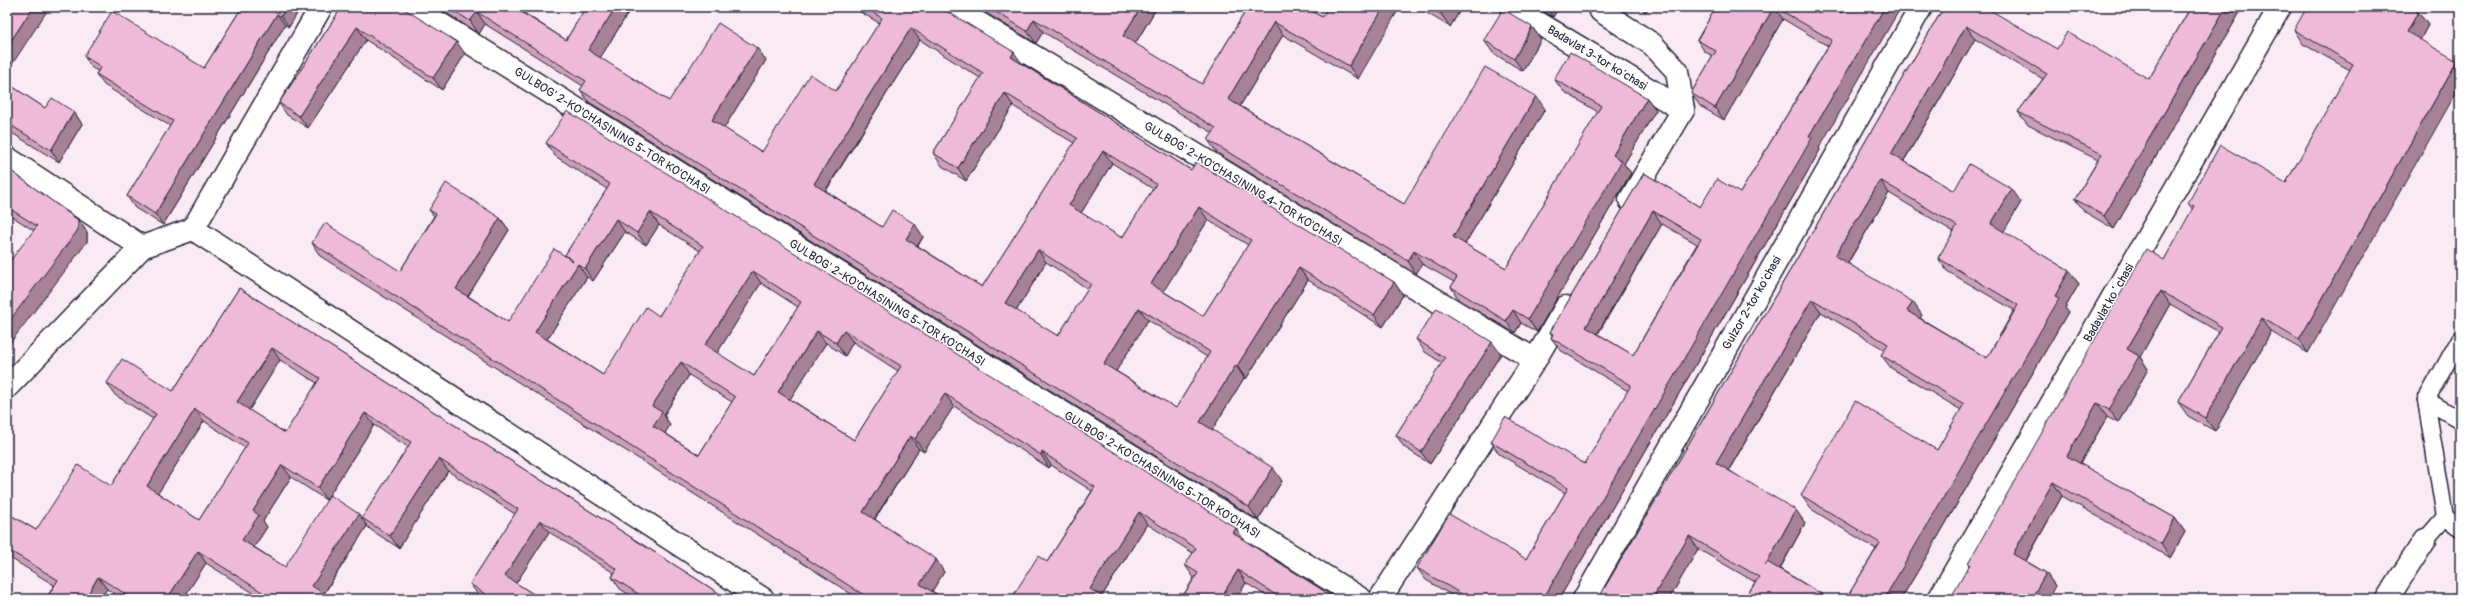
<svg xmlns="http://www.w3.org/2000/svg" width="2467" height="606" viewBox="0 0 2467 606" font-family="Pangolin,sans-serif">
	<rect width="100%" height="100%" fill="#faeaf3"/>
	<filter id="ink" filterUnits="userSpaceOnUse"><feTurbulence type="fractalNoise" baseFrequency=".025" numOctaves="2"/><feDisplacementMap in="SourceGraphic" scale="8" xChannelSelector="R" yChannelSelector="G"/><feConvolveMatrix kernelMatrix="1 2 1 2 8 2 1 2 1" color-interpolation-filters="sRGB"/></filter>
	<g filter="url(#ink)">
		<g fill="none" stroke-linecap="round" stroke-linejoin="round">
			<g stroke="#22223b" stroke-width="19">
				<g id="service">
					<polyline points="2426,400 2460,420"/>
					<polyline points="2445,517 2426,400 2460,339"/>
					<polyline points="2425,540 2445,517 2460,528"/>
				</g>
			</g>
			<g stroke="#22223b" stroke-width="25">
				<g id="minor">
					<polyline points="413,7 1361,599"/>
					<polyline points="952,7 1535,360"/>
					<polyline points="1512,7 1683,110"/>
					<polyline points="1598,7 1601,11 1652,44 1677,71 1683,110 1630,200"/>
					<polyline points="7,158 142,247"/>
					<polyline points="193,229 763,599"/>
					<polyline points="7,387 142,247 193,229 321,7"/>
					<polyline points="1380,599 1535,360 1566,307"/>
					<polyline points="1584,599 1921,7"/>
					<polyline points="1939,599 2280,7"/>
					<polyline points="2387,599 2425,540"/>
				</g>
			</g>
			<use href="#service" stroke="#fff" stroke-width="16"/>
			<use href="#minor" stroke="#fff" stroke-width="22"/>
		</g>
		<g fill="#cda0b9" stroke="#22223b" fill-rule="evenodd">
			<polygon points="242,7 301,7 289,27 285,25 163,225 135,208 127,196 170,126 104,85 96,74 98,71 92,68 84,56 204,68"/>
			<polygon points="342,7 465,54 442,90 366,40 308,128 287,115 279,103"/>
			<path d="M 437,7 L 528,7 L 524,13 L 566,40 L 586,7 L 628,7 L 630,10 L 600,58 L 669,101 L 766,60 L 724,128 L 762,152 L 836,91 L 879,23 L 852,7 L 940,7 L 1022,64 L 1191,170 L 1394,282 L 1403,295 L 1383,327 L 1308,280 L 1246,379 L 1244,378 L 1212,430 L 1282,481 L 1258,520 L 589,102 L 580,90 L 583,86 L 485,24 L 479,34 ZM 920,40 L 980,78 L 933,153 L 942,166 L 966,181 L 1013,106 L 1074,143 L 982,287 L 918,246 L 923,237 L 882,227 L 826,191 ZM 1112,163 L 1153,189 L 1122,238 L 1081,213 ZM 1208,220 L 1248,245 L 1203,316 L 1163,291 ZM 1046,262 L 1088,289 L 1058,336 L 1016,311 ZM 1148,320 L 1207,357 L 1176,408 L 1116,371 Z"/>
			<polygon points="976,7 1071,7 1076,10 1077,7 1157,7 1135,44 1202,84 1245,12 1237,7 1304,7 1322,17 1358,79 1283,35 1240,106 1404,204 1545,109 1465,244 1506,268 1598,112 1563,91 1554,79 1647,98 1656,110 1624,164 1631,173 1537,332 1521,323 1515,333 1459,300 1451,287 1454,282 1422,264 1416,274 1217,153 1208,140 1213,133 1043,32 1036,43"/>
			<polygon points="1417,7 1462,7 1450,27"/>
			<polygon points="1536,7 1559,7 1553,17"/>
			<polygon points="1637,7 1649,7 1646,12"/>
			<path d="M 1716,7 L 1833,7 L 1842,13 L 1819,148 L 1820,150 L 1681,390 L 1559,599 L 1458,599 L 1426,580 L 1417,568 L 1526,559 L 1565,493 L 1499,454 L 1491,442 L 1585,464 L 1628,391 L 1560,350 L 1551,338 L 1552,336 L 1550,332 L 1644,173 L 1700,207 L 1740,193 L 1828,46 L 1783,19 L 1724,120 L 1700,106 L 1691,93 L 1713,56 L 1705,52 L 1697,40 ZM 1662,224 L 1697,244 L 1633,355 L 1598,334 Z"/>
			<path d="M 1944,7 L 2057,49 L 2149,79 L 2189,10 L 2185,7 L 2243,7 L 2114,229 L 2085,212 L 2075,199 L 2098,160 L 2028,125 L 2018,112 L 2043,79 L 1975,39 L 1904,161 L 1954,191 L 2021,202 L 2003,232 L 2069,271 L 2079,284 L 2065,308 L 2068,312 L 1928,554 L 1901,599 L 1846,599 L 1876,549 L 1811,509 L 1801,495 L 1937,450 L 1961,410 L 1891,368 L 1881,355 L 1885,350 L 1821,312 L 1729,470 L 1805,523 L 1780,569 L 1830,599 L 1752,599 L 1748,594 L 1755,582 L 1698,549 L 1669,599 L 1598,599 ZM 1889,193 L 1954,232 L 1938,258 L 1947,271 L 2014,310 L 1987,358 L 1920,318 L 1922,315 L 1848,263 Z"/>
			<polygon points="2418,12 2428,25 2420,40 2308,353 2271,332 2215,431 2188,416 2178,402 2219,332 2170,304 2140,357 2148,369 2118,423 2107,417 2080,464 2175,518 2185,532 2170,558 2062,496 2026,561 2046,573 2055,586 1969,566 1968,563 2164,260 2193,210 2188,203 2286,183 2350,70 2303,44 2294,30"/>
			<polygon points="1532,27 1541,39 1523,71 1493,53 1484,40"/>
			<polygon points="7,83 45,108 74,112 82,124 59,162 7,130"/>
			<path d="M 546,143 L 1244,540 L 1333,599 L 1271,599 L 1246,583 L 1236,599 L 1181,599 L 1194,578 L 1185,565 L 1193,553 L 1147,524 L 1102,596 L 1047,562 L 1092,491 L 1051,465 L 1049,468 L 954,406 L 924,452 L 919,449 L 875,519 L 944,572 L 932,591 L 944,599 L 859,599 L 320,256 L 312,243 L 400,271 L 434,216 L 429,210 L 500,218 L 509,230 L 468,296 L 508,322 L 565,255 L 607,189 L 555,156 ZM 659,225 L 700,251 L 659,316 L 603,375 L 547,339 L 587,277 L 593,281 L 625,232 L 646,245 ZM 761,283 L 798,307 L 754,376 L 717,353 ZM 853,342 L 898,371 L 854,440 L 790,399 L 826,343 L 845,356 ZM 689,375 L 732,402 L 699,455 L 665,433 L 670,425 L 664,415 Z"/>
			<polygon points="7,168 78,220 87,232 87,242 33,230 7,213"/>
			<path d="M 239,288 L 728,599 L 636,599 L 620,589 L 612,577 L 614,573 L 549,532 L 516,583 L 541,599 L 483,599 L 479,596 L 470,584 L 515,514 L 448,471 L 399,548 L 371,530 L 367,526 L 324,594 L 332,599 L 263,599 L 206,563 L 183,599 L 123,599 L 107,589 L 100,599 L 46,599 L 54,585 L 7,556 L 7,513 L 36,530 L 111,486 L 153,419 L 115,395 L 107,383 L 173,391 ZM 280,360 L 317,383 L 285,433 L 249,410 ZM 204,421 L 245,448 L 199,520 L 158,493 ZM 374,425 L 408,447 L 362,518 L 285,567 L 254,547 L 267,527 L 263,521 L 291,477 L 326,500 Z"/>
			<polygon points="1416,339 1501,354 1430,464 1404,447 1396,435 1442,363 1425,352"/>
		</g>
		<g fill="#a78296" stroke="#22223b">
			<polygon points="33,7 44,7 47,11 7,72 7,47"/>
			<polygon points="286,7 301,7 289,27 281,16"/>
			<polygon points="513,7 528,7 521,19"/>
			<polygon points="616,7 628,7 630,10 597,63 588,50"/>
			<polygon points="1141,7 1157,7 1132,49 1123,36"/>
			<polygon points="1384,7 1400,7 1358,79 1349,66"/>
			<polygon points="1446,7 1462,7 1450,27 1441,14"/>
			<polygon points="1546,7 1559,7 1553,17"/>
			<polygon points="1642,7 1649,7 1646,12"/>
			<polygon points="1774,7 1783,19 1724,120 1715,108"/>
			<polygon points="1885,7 1901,7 1819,148 1820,150 1681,390 1559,599 1543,599 1809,136"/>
			<polygon points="2226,7 2243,7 2114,229 2104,216"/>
			<polygon points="477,12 485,24 479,34 470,21"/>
			<polygon points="2418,12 2428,25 2417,46 2407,32"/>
			<polygon points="277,14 285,25 163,225 155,214"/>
			<polygon points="1034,19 1043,32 1036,43 1027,31"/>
			<polygon points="1274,22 1283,35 1237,111 1228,99"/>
			<polygon points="1966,26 1975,39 1900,167 1891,154"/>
			<polygon points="357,27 366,40 308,128 299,116"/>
			<polygon points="1532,27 1541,39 1523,71 1514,59"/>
			<polygon points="911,28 920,40 822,196 814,184"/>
			<polygon points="457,42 465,54 442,90 433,78"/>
			<polygon points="757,48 766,60 721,133 712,120"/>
			<polygon points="1014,52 1023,65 1011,57"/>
			<polygon points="2457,61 2460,65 2460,86 2308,353 2299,340"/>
			<polygon points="1005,93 1013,106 966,181 958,168"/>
			<polygon points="1536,96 1545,109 1462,249 1453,237"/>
			<polygon points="1647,98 1656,110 1624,164 1631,173 1537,332 1528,319 1613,155"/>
			<polygon points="74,112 82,124 59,162 51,150"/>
			<polygon points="1103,151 1112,163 1078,218 1069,205"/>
			<polygon points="1880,180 1889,193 1844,269 1835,256"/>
			<polygon points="2012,189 2021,202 2000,238 1991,224"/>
			<polygon points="1199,207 1208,220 1160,297 1151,284"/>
			<polygon points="1653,211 1662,224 1594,339 1586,327"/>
			<polygon points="650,212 659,225 646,245 637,233"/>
			<polygon points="500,218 509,230 465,301 456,289"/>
			<polygon points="616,219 625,232 593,281 585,269"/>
			<polygon points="78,220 87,232 87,242 7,347 7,324"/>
			<polygon points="915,224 923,237 914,251 906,239"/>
			<polygon points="1038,250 1046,262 1013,316 1005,303"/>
			<polygon points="1414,251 1422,264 1416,274 1408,261"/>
			<polygon points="578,264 587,277 544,344 535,332"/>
			<polygon points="1299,268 1308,280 1246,379 1237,366"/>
			<polygon points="753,271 761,283 714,358 705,345"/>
			<polygon points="2069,271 2079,284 2065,308 2068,312 1928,554 1901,599 1884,599"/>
			<polygon points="1394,282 1403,295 1383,327 1374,315"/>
			<polygon points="2161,291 2170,304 2140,357 2148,369 2118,423 2109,410 2127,349"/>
			<polygon points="1812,299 1821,312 1725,476 1716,463"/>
			<polygon points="1913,302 1922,315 1917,324 1907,311"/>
			<polygon points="1139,308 1148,320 1113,376 1104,364"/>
			<polygon points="1513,310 1521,323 1515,333 1506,321"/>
			<polygon points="2262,318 2271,332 2215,431 2205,418"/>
			<polygon points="844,330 853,342 845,356 836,343"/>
			<polygon points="817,331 826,343 787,404 778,392"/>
			<polygon points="1492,342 1501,354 1430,464 1421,452"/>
			<polygon points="272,348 280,360 246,415 237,402"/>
			<polygon points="681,362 689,375 664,415 670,425 662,438 653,426 652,406"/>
			<polygon points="1236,365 1244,378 1209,435 1200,422"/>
			<polygon points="945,394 954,406 924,452 915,439"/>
			<polygon points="2097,403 2107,417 2076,470 2067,456"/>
			<polygon points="195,409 204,421 155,498 147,486"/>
			<polygon points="365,413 374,425 326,500 318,488"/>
			<polygon points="910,436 919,449 871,524 863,512"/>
			<polygon points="1042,452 1051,465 1049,468 1041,455"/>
			<polygon points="439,459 448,471 399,548 390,536"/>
			<polygon points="282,465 291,477 263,521 267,527 251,552 242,540 253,511"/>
			<polygon points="1273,468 1282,481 1258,520 1249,507"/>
			<polygon points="2053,482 2062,496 2022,567 2013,554"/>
			<polygon points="1796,510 1805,523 1774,579 1765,566"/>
			<polygon points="1139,512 1147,524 1100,599 1090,589"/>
			<polygon points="359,514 367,526 321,598 312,586"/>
			<polygon points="2175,518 2185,532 2170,558 2161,544"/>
			<polygon points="540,520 549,532 513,588 505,576"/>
			<polygon points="1236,528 1245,541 1233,533"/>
			<polygon points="1689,536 1698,549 1669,599 1652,599"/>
			<polygon points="198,551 206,563 183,599 167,599"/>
			<polygon points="936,559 944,572 929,596 920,584"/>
			<polygon points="1238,570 1246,583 1236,599 1220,599"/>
			<polygon points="2046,573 2055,586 2048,599 2031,599"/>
			<polygon points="98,577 107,589 100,599 85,599"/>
			<polygon points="1330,595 1333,599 1328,599"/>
		</g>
		<g fill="#eebad7" stroke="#22223b" fill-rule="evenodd">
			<polygon points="7,7 33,7 7,47"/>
			<polygon points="242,7 286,7 281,16 277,14 155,214 127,196 173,121 96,74 101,67 84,56 112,11 204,68"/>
			<polygon points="342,7 401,7 457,42 433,78 357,27 299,116 279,103"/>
			<path d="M 448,7 L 513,7 L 566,40 L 586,7 L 616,7 L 588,50 L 669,101 L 718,23 L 757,48 L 712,120 L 762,152 L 810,74 L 836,91 L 882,18 L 864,7 L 940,7 L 1014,52 L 1011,57 L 1191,170 L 1196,162 L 1394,282 L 1374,315 L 1299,268 L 1237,366 L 1236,365 L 1200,422 L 1273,468 L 1249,507 L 580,90 L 586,81 L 477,12 L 470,21 ZM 911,28 L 983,73 L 933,153 L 958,168 L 1005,93 L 1077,138 L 982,287 L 906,239 L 915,224 L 892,210 L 882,227 L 814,184 ZM 1103,151 L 1156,184 L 1122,238 L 1069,205 ZM 1199,207 L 1251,240 L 1203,316 L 1151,284 ZM 1038,250 L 1091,284 L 1058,336 L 1005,303 ZM 1139,308 L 1210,352 L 1176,408 L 1104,364 Z"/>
			<polygon points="988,7 1071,7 1076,10 1077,7 1141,7 1123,36 1202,84 1248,7 1304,7 1322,17 1328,7 1384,7 1349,66 1274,22 1228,99 1404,204 1485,67 1536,96 1453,237 1506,268 1601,106 1554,79 1570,52 1647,98 1613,155 1622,161 1528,319 1513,310 1506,321 1451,287 1457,277 1414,251 1408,261 1208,140 1216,128 1034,19 1027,31"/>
			<polygon points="1429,7 1446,7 1441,14"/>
			<polygon points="1716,7 1774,7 1715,108 1691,93 1716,51 1697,40"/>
			<path d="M 1775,7 L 1833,7 L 1842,13 L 1846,7 L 1885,7 L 1809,136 L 1812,138 L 1673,378 L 1543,599 L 1470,599 L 1417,568 L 1449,514 L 1526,559 L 1568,488 L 1491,442 L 1505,417 L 1585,464 L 1631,385 L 1551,338 L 1553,334 L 1550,332 L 1644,173 L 1700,207 L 1717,179 L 1740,193 L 1832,40 ZM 1653,211 L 1701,239 L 1633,355 L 1586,327 Z"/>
			<path d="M 1944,7 L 1985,7 L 2057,49 L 2067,32 L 2149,79 L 2191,7 L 2226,7 L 2104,216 L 2075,199 L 2102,154 L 2018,112 L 2047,74 L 1966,26 L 1891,154 L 1954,191 L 1969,164 L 2012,189 L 1991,224 L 2069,271 L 2055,296 L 2059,299 L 1918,541 L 1884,599 L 1846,599 L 1880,543 L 1801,495 L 1855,401 L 1937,450 L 1964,404 L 1881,355 L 1888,344 L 1812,299 L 1716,463 L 1796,510 L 1765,566 L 1767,562 L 1830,599 L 1757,599 L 1748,594 L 1759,577 L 1689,536 L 1652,599 L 1598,599 ZM 1880,180 L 1957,226 L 1938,258 L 2018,305 L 1987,358 L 1907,311 L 1913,302 L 1835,256 Z"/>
			<polygon points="2307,7 2410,7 2418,12 2407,32 2457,61 2299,340 2262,318 2205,418 2178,402 2222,327 2161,291 2127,349 2139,356 2109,410 2097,403 2067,456 2175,518 2161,544 2053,482 2013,554 2046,573 2031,599 1950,599 1970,564 1968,563 2146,249 2164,260 2194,206 2188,203 2220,145 2286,183 2353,64 2294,30"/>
			<polygon points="1503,9 1532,27 1514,59 1484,40"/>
			<polygon points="7,83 45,108 52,98 74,112 51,150 7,123"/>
			<path d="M 567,111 L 1236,528 L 1233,533 L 1330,595 L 1328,599 L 1282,599 L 1238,570 L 1220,599 L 1181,599 L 1198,573 L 1185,565 L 1196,548 L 1139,512 L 1090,589 L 1106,599 L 1011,599 L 1038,556 L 1047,562 L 1095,487 L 1042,452 L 1041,455 L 945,394 L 915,439 L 910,436 L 863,512 L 936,559 L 920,584 L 944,599 L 870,599 L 312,243 L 325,223 L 400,271 L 436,214 L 429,210 L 446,183 L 500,218 L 456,289 L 508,322 L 554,249 L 573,261 L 565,255 L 610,184 L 546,143 ZM 650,212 L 703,246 L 659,316 L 646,307 L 603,375 L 535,332 L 578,264 L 585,269 L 616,219 L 637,233 ZM 753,271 L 801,302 L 754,376 L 705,345 ZM 844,330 L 901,366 L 854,440 L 778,392 L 817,331 L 836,343 ZM 681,362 L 735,397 L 699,455 L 653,426 L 662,412 L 652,406 Z"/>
			<polygon points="7,168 78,220 78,230 7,324 7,265 37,226 7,207"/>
			<path d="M 239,288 L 728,599 L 646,599 L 612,577 L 617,569 L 540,520 L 505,576 L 541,599 L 485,599 L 488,596 L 470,584 L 518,509 L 439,459 L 390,536 L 362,518 L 411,442 L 365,413 L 318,488 L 282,465 L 253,511 L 259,515 L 242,540 L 285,567 L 330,495 L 359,514 L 312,586 L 332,599 L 273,599 L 198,551 L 167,599 L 134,599 L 98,577 L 85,599 L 46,599 L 58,580 L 7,549 L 7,513 L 36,530 L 78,465 L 111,486 L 156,414 L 107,383 L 122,359 L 173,391 ZM 272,348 L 320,378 L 285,433 L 237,402 ZM 195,409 L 248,443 L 199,520 L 147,486 Z"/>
			<polygon points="1437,308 1492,342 1421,452 1396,435 1445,358 1416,339"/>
		</g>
	</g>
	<g text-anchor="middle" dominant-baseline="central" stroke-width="3" stroke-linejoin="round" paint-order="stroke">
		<g font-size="12" fill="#22223b" stroke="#fff">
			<text transform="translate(1597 58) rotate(31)">Badavlat 3-tor koʼchasi</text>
			<text transform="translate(612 131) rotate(32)">GULBOG' 2-KO'CHASINING 5-TOR KO'CHASI</text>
			<text transform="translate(1243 184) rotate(31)">GULBOG' 2-KO'CHASINING 4-TOR KO'CHASI</text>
			<text transform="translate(887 303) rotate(32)">GULBOG' 2-KO'CHASINING 5-TOR KO'CHASI</text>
			<text transform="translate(1752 303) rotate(-60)">Gulzor 2-tor koʼchasi</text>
			<text transform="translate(2109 303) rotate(-60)">Badavlat koʻchasi</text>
			<text transform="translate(1162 475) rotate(32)">GULBOG' 2-KO'CHASINING 5-TOR KO'CHASI</text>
		</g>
	</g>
	<rect width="2467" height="606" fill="none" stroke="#fff" stroke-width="24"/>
	<rect x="12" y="12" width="2443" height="582" fill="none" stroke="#22223b" stroke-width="1.5" filter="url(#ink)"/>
</svg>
